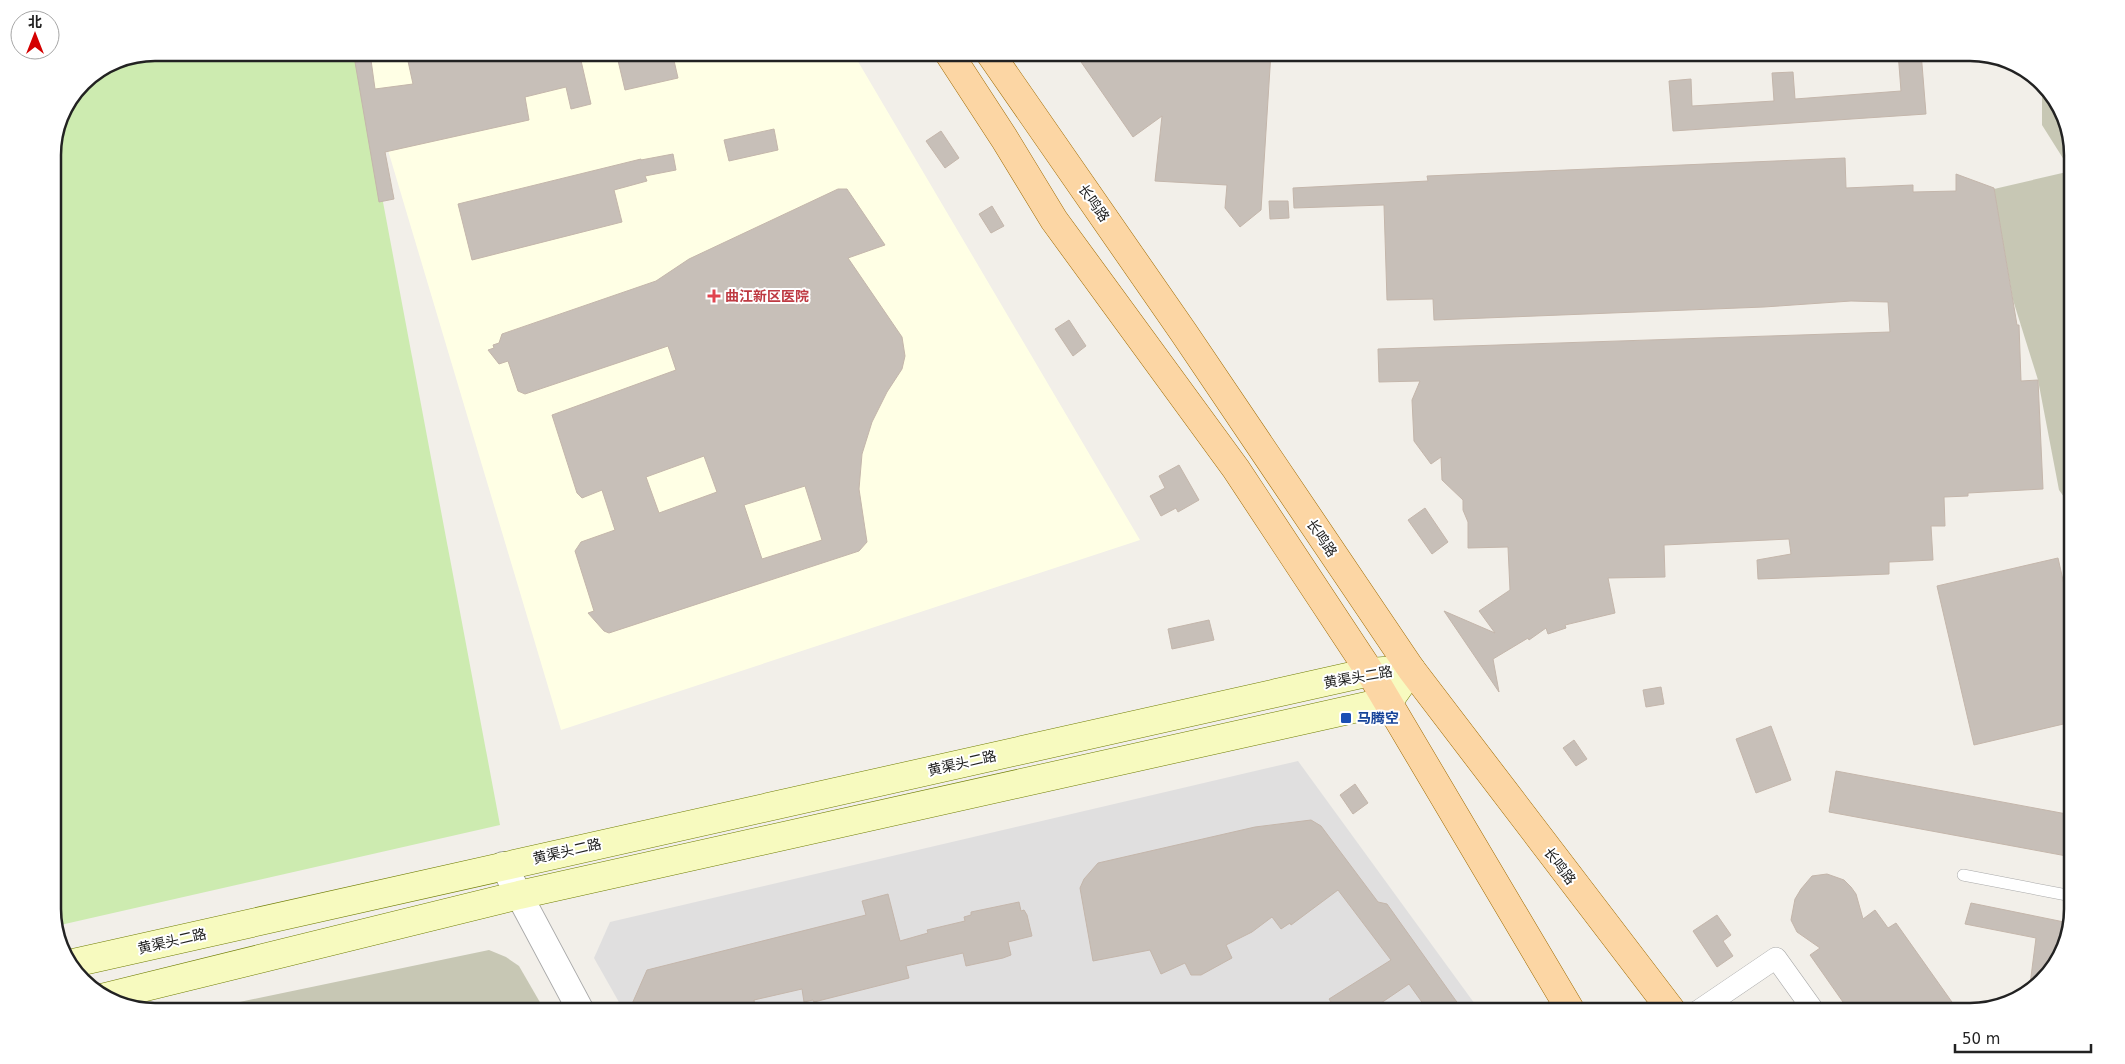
<svg xmlns="http://www.w3.org/2000/svg" width="2125" height="1064" viewBox="0 0 2125 1064" font-family="'DejaVu Sans','Noto Sans SC',sans-serif">
	<rect width="100%" height="100%" fill="#f2efe9"/>
	<polygon fill="#e0dfdf" points="1298,761 1480,1011 624,1011 594,958 610,922"/>
	<polygon fill="#ffffe5" points="359,53 853,53 1140,540 561,730"/>
	<g fill="#c7c7b4">
		<polygon points="2042,86 2055,98 2072,149 2072,508 2059,490 2038,380 2013,300 1994,189 2071,171 2042,125"/>
		<polygon points="489,950 506,957 519,966 545,1011 213,1011 211,1008"/>
	</g>
	<polygon fill="#cdebb0" points="155,53 355,53 500,825 56,926 53,916 53,149 63,110 83,82 116,60"/>
	<g fill="#c7bfb8" stroke="#c4b6ab" fill-rule="evenodd">
		<polygon points="406,52 579,52 591,104 571,109 566,87 525,97 529,120 385,152 394,199 379,202 355,62 371,60 375,89 413,84"/>
		<polygon points="616,52 672,52 678,78 625,90"/>
		<polygon points="1088,52 1271,52 1261,210 1240,227 1225,208 1227,185 1155,181 1162,116 1133,137 1079,59"/>
		<polygon points="1898,52 1921,52 1926,114 1673,131 1669,81 1691,79 1692,106 1774,101 1772,73 1793,72 1795,99 1901,91"/>
		<polygon points="774,129 778,150 729,161 724,140"/>
		<polygon points="941,131 959,158 945,168 926,141"/>
		<polygon points="673,154 676,170 645,176 647,181 614,190 622,222 472,260 458,204 641,159 641,160"/>
		<polygon points="1845,158 1846,188 1913,185 1913,192 1956,191 1956,174 1994,188 2017,325 2019,325 2021,381 2038,380 2043,489 1968,493 1968,496 1944,497 1945,526 1931,526 1933,560 1889,562 1889,574 1758,579 1757,560 1791,554 1789,539 1664,545 1665,577 1608,578 1615,613 1565,625 1566,628 1548,634 1546,628 1529,640 1528,638 1493,659 1499,692 1444,611 1495,633 1479,611 1510,590 1508,547 1468,548 1468,522 1463,510 1463,500 1442,480 1441,457 1431,464 1414,441 1412,400 1420,381 1379,382 1378,349 1890,332 1888,302 1851,301 1764,307 1434,320 1433,299 1387,300 1384,205 1294,208 1293,188 1428,181 1427,176"/>
		<path d="M 838,189 L 847,189 L 885,245 L 848,258 L 902,337 L 905,356 L 902,369 L 887,392 L 872,422 L 862,454 L 859,489 L 867,542 L 859,551 L 609,633 L 604,631 L 588,613 L 594,611 L 575,551 L 581,542 L 615,530 L 602,490 L 582,498 L 577,493 L 552,415 L 676,370 L 668,346 L 525,394 L 518,391 L 508,361 L 499,364 L 488,350 L 494,348 L 493,345 L 499,343 L 502,334 L 656,281 L 689,259 ZM 704,456 L 717,492 L 659,513 L 646,477 ZM 805,486 L 822,540 L 762,559 L 744,505 Z"/>
		<polygon points="1269,201 1288,201 1289,218 1270,219"/>
		<polygon points="992,206 1004,226 991,233 979,214"/>
		<polygon points="1069,320 1086,346 1073,356 1055,329"/>
		<polygon points="1179,465 1199,500 1178,512 1176,508 1161,516 1150,496 1165,488 1159,476"/>
		<polygon points="1425,508 1448,542 1432,554 1408,520"/>
		<polygon points="2058,558 2072,620 2072,722 1974,745 1937,586"/>
		<polygon points="1209,620 1214,640 1172,649 1168,629"/>
		<polygon points="1661,687 1664,704 1646,707 1643,690"/>
		<polygon points="1771,726 1791,780 1756,793 1736,739"/>
		<polygon points="1574,740 1587,759 1576,766 1563,748"/>
		<polygon points="1836,771 2072,815 2072,857 1829,812"/>
		<polygon points="1355,784 1368,803 1353,814 1340,795"/>
		<polygon points="1311,820 1321,826 1378,902 1387,904 1464,1012 1429,1012 1409,984 1381,1003 1387,1012 1316,1012 1331,1002 1329,999 1391,960 1338,890 1291,925 1290,923 1281,929 1272,917 1252,932 1226,945 1232,958 1201,975 1191,975 1185,963 1161,974 1150,950 1093,961 1080,888 1084,879 1098,863 1255,827"/>
		<polygon points="1827,874 1844,880 1851,887 1856,894 1863,919 1875,910 1888,928 1896,923 1959,1012 1850,1012 1810,955 1820,948 1797,932 1791,920 1795,899 1801,889 1812,876"/>
		<polygon points="888,894 900,941 928,933 927,930 965,921 964,917 971,915 971,912 1019,902 1021,911 1024,910 1027,915 1032,936 1008,942 1011,955 1003,958 966,966 963,953 906,966 909,978 814,1002 813,1000 804,1002 802,989 754,1000 756,1012 636,1012 632,1004 647,970 866,915 862,901"/>
		<polygon points="1971,903 2069,923 2062,954 2029,992 2036,938 1965,924"/>
		<polygon points="1717,915 1731,935 1723,941 1733,956 1717,967 1693,931"/>
	</g>
	<g fill="none" stroke-linecap="round" stroke-linejoin="round">
		<g stroke="#a9a9a9" stroke-width="12">
			<polyline id="service" points="1963,875 2072,896"/>
		</g>
		<g stroke="#a9a9a9" stroke-width="22">
			<polyline id="minor" points="1698,1011 1776,958 1814,1011"/>
		</g>
		<g stroke="#a9a9a9" stroke-width="28">
			<polyline id="tertiary" points="503,865 581,1011"/>
		</g>
		<g stroke="#707d05" stroke-width="29">
			<g id="secondary">
				<polyline points="69,964 1370,672 1411,669"/>
				<polyline points="105,997 519,895 1389,701 1401,684"/>
			</g>
		</g>
		<g stroke="#a06b00" stroke-width="29">
			<g id="primary">
				<polyline points="948,52 1004,138 1054,220 1236,469 1370,672 1571,1011"/>
				<polyline points="989,52 1184,333 1411,669 1672,1011"/>
			</g>
		</g>
		<use href="#service" stroke="#fff" stroke-width="11"/>
		<use href="#minor" stroke="#fff" stroke-width="21"/>
		<use href="#tertiary" stroke="#fff" stroke-width="26"/>
		<use href="#secondary" stroke="#f7fabf" stroke-width="28"/>
		<use href="#primary" stroke="#fcd6a4" stroke-width="28"/>
	</g>
	<path fill="#e0444e" stroke="#fff" stroke-width="2" d="M711.5 288.5h5v5h5v5h-5v5h-5v-5h-5v-5h5z"/>
	<rect fill="#1a4fb4" stroke="#fff" stroke-width="2" x="1340" y="712" width="12" height="12" rx="2.5"/>
	<g text-anchor="middle" dominant-baseline="central" stroke-width="4" stroke-linejoin="round" paint-order="stroke">
		<g font-size="14" fill="#222" stroke="#fff">
			<text transform="translate(1094 203) rotate(55)">长鸣路</text>
			<text transform="translate(1322 538) rotate(56)">长鸣路</text>
			<text transform="translate(1358 677) rotate(-10)">黄渠头二路</text>
			<text transform="translate(962 763) rotate(-13)">黄渠头二路</text>
			<text transform="translate(567 851) rotate(-13)">黄渠头二路</text>
			<text transform="translate(1560 866) rotate(53)">长鸣路</text>
			<text transform="translate(172 941) rotate(-13)">黄渠头二路</text>
		</g>
		<g font-size="14" font-weight="bold" fill="#be3a42" stroke="#fff" text-anchor="start">
			<text x="725" y="296">曲江新区医院</text>
		</g>
		<g font-size="14" font-weight="bold" fill="#164399" stroke="#fff" text-anchor="start">
			<text x="1357" y="718">马腾空</text>
		</g>
	</g>
	<path d="M0 0H2125V1064H0ZM155 61H1970A94 94 0 0 1 2064 155V909A94 94 0 0 1 1970 1003H155A94 94 0 0 1 61 909V155A94 94 0 0 1 155 61Z" fill="#fff" fill-rule="evenodd"/>
	<path fill="none" stroke="#222" stroke-width="2.5" d="M155 61H1970A94 94 0 0 1 2064 155V909A94 94 0 0 1 1970 1003H155A94 94 0 0 1 61 909V155A94 94 0 0 1 155 61Z"/>
	<g transform="translate(35 35)"><circle r="24" fill="#ffffff" stroke="#a7a7a7"/>
	<path d="M0-4L9 19L0 12L-9 19Z" fill="#d40000"/>
	<text y="-8" font-size="14" font-weight="bold" text-anchor="middle" fill="#222222">北</text>
	</g>
	<path d="M1955 1044v8h136v-8" fill="none" stroke="#222222" stroke-width="2.5"/>
	<text x="1962" y="1044" font-size="15" fill="#222222" stroke="#ffffff" stroke-width="4" paint-order="stroke">50 m</text>
</svg>
